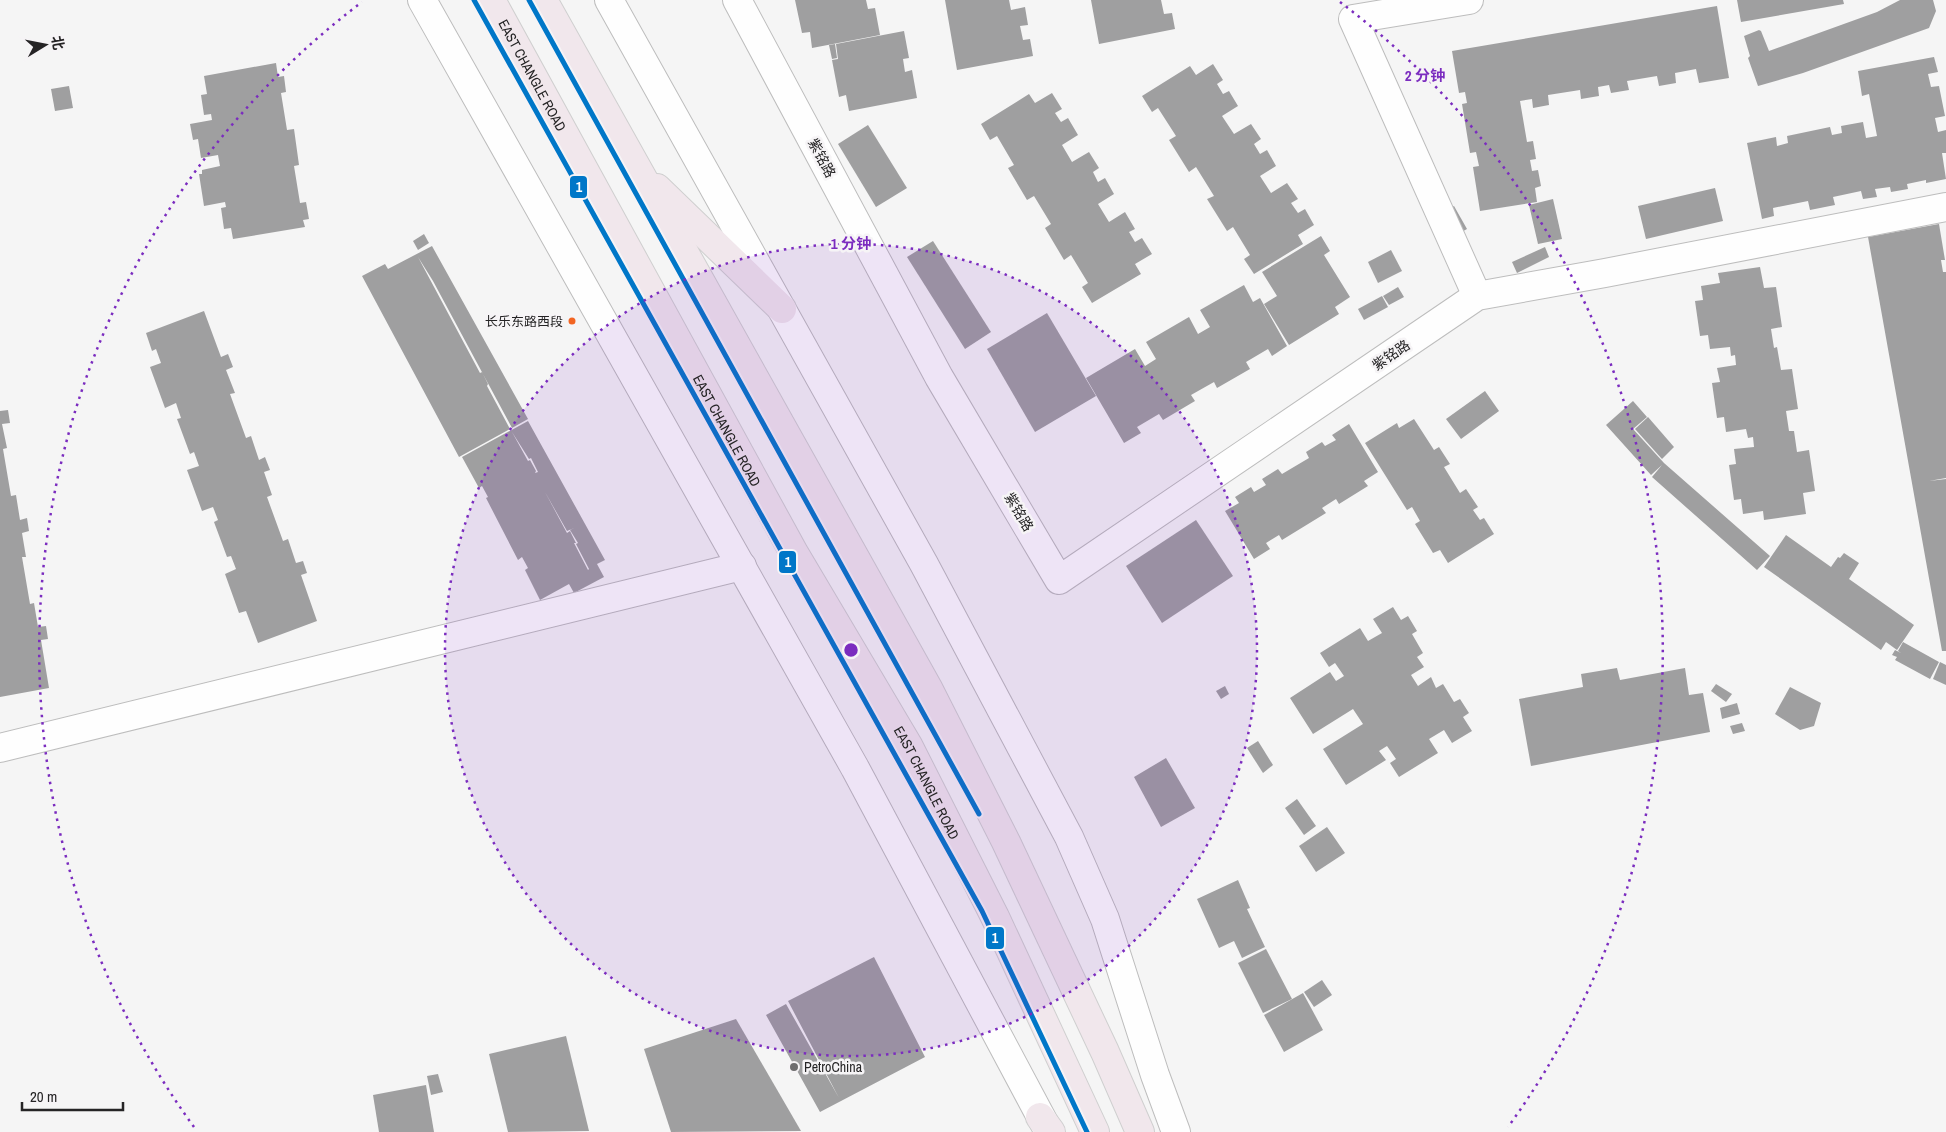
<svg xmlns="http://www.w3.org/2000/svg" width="1946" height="1132" viewBox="0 0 1946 1132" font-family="'Archivo Narrow','Noto Sans SC',sans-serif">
	<rect width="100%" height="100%" fill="#f5f5f5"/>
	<g fill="#9f9fa0" fill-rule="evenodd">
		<polygon points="795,0 866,0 868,9 875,8 880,35 812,48 810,32 802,33"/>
		<polygon points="945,0 1009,0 1011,10 1025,7 1028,25 1020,26 1023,40 1030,39 1033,56 957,70"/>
		<polygon points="1091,0 1161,0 1164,14 1172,13 1175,29 1099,44"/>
		<polygon points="1737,0 1843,0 1844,4 1741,22"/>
		<polygon points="1900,0 1933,0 1936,11 1929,28 1803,73 1758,86 1748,58 1750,56 1744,36 1759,30 1761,31 1769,51 1877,12"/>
		<polygon points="1717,6 1729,78 1699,83 1696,69 1675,73 1676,83 1659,86 1657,76 1627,81 1629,90 1611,93 1609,85 1598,87 1599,96 1581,99 1580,90 1548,95 1549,105 1533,108 1532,99 1520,101 1527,142 1533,141 1536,159 1530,160 1532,171 1538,170 1541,186 1535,188 1537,202 1480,211 1473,167 1479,166 1476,152 1470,153 1462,104 1467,103 1465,92 1459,93 1452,51"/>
		<polygon points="904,31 909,58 903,59 905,72 912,70 917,98 849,111 846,95 839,97 832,60 838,59 836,44"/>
		<polygon points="835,44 837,58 832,59 829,45"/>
		<polygon points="1934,57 1938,72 1928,74 1931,87 1939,86 1945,116 1935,118 1938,132 1946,130 1946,153 1942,153 1946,179 1926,183 1926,180 1907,184 1908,189 1891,192 1890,187 1875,189 1877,197 1863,199 1861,191 1833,197 1835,205 1810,210 1808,201 1773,208 1774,216 1762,219 1747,143 1776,137 1777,146 1788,143 1787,136 1830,127 1832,135 1842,133 1841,126 1863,122 1866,138 1877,136 1869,94 1862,96 1858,71"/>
		<polygon points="276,63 278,77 284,76 286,92 281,93 287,130 294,129 299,165 294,166 300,203 306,202 309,219 303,220 305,227 233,239 231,228 224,229 221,208 226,207 225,202 204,206 199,174 202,174 202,170 220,166 218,155 201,158 198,139 193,140 190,124 212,120 211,114 204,115 201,95 207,94 204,76"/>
		<polygon points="1213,64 1223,80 1217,84 1223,94 1229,91 1238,106 1222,116 1234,134 1251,124 1261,139 1254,144 1260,154 1267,150 1276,166 1260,176 1271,193 1287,183 1298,199 1291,203 1298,213 1305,209 1314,225 1298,235 1303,244 1254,274 1244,259 1250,255 1233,227 1227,231 1207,199 1214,196 1196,167 1189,172 1169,140 1176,136 1158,108 1152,112 1142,96 1190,66 1196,75"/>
		<polygon points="69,86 73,108 55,111 51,89"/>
		<polygon points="1052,93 1062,109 1055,113 1061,122 1068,118 1078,135 1062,145 1072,162 1089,152 1099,168 1093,172 1098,182 1105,178 1114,194 1098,204 1109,222 1125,212 1135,229 1129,232 1135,242 1142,238 1152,254 1135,264 1141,274 1092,303 1082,287 1088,283 1071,255 1064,260 1045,228 1051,224 1034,196 1027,200 1008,168 1014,165 997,136 990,140 981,124 1029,94 1035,103"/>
		<polygon points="868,125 907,188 876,207 838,144"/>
		<polygon points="1715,188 1723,221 1646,239 1638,206"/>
		<polygon points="1553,199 1562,239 1538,244 1529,205"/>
		<polygon points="1454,206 1467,229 1449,239 1437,215"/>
		<polygon points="1939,224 1945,260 1941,260 1943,272 1946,272 1946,478 1929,481 1946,479 1946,651 1942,651 1868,237"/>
		<polygon points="424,234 429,243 418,250 413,241"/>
		<polygon points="1321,236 1330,251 1324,255 1350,297 1335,307 1339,314 1289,345 1264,304 1277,296 1262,272"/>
		<polygon points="933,241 991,332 965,349 907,257"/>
		<polygon points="432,246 528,419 512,428 433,281 418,257 480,373 482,372 488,384 487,386 510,429 459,457 362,276 385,264 388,269"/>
		<polygon points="1545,247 1549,257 1517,273 1512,262"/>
		<polygon points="1391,250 1402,271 1378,283 1368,262"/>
		<polygon points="1760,267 1764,288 1776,287 1782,327 1771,329 1774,348 1777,347 1781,370 1792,369 1798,409 1786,411 1789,431 1794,431 1797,452 1809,450 1815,491 1803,493 1806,514 1764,520 1763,511 1743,514 1741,499 1734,500 1729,465 1736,464 1734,449 1754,447 1753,437 1748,438 1746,429 1726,432 1724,417 1717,418 1712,383 1720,382 1717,368 1736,365 1735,355 1731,356 1730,347 1710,349 1708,335 1700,336 1695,301 1703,300 1701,286 1720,283 1718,273"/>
		<polygon points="1244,285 1253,302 1260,298 1287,346 1272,356 1268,349 1246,362 1250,369 1217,388 1214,382 1191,395 1195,401 1163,420 1159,414 1137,427 1141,433 1124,443 1086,378 1135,349 1145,366 1156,359 1146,342 1189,317 1198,334 1210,327 1200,310"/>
		<polygon points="1398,287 1404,297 1389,305 1383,296"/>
		<polygon points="1382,296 1388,307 1364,320 1358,309"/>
		<polygon points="204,311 221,357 228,354 233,367 226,370 235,393 230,394 246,438 251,436 259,460 265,457 270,470 264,472 272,495 267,497 283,541 288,539 296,563 303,561 307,573 301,575 317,621 258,643 246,611 239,613 225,574 236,569 231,556 227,557 214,522 218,520 213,507 202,511 187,470 199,466 194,452 190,454 177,419 181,418 176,403 165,408 150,367 161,363 156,349 152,351 146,333"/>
		<polygon points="1047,313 1096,396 1035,432 987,349"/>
		<polygon points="1485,391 1499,411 1461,439 1446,419"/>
		<polygon points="1633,401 1647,417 1633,429 1664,463 1770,556 1757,570 1652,477 1662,465 1651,475 1606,425"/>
		<polygon points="8,410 10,423 2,424 7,448 3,449 11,496 16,495 20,520 27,518 29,531 22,533 26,557 22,557 30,604 34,603 38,627 46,626 48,639 41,640 49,688 0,697 0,411"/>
		<polygon points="1648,417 1674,447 1662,459 1635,429"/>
		<polygon points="1414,419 1434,450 1439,447 1450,464 1444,467 1460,493 1466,489 1478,507 1473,510 1480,520 1484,518 1494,534 1448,563 1440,550 1433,553 1415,524 1420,521 1412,507 1407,510 1365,443 1397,423 1399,428"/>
		<path d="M 528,421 L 605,560 L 597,564 L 604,577 L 574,593 L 569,584 L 540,600 L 525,570 L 528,568 L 522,557 L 518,560 L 486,498 L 488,497 L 482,486 L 479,488 L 462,457 ZM 512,432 L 529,459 L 531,458 L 538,472 L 535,473 L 536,471 L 530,460 L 528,461 ZM 545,492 L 567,531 L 574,528 L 570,530 L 578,543 L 576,544 L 589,569 L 588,570 L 574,543 L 576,543 L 570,531 L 567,533 Z"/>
		<polygon points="1349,424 1378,472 1364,481 1368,486 1339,504 1336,499 1322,508 1326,513 1282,540 1279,535 1266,543 1270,549 1254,559 1225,511 1239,503 1235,497 1251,487 1254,492 1266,485 1262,479 1278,469 1282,474 1309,458 1306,452 1322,442 1325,446 1336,440 1332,435"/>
		<polygon points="1196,520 1233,576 1162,623 1126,566"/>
		<polygon points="1786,535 1831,567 1838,557 1840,558 1844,553 1859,563 1849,579 1914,625 1897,650 1886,642 1881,650 1764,567"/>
		<polygon points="1393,607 1401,620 1408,616 1417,631 1412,634 1423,653 1417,657 1424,667 1411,675 1418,686 1431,677 1436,688 1443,684 1454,702 1460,699 1469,713 1463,717 1472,731 1452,743 1444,730 1429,739 1438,753 1399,777 1390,763 1396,759 1387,746 1379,751 1386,760 1346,785 1323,749 1363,724 1353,709 1313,734 1290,698 1330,672 1336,681 1344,676 1335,663 1329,667 1320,653 1360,628 1368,641 1382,633 1373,619"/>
		<polygon points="1903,642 1939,662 1930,679 1895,660 1897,657 1892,655 1895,650 1901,653 1898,651"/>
		<polygon points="1940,662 1946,665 1946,685 1933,679"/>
		<polygon points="1617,668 1620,680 1685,668 1689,695 1703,693 1710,732 1531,766 1519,699 1583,687 1581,674"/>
		<polygon points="1716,684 1732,694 1726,702 1711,691"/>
		<polygon points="1225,686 1229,694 1221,699 1216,691"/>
		<polygon points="1790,687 1821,703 1814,726 1800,730 1775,714"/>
		<polygon points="1737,703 1740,714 1722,719 1720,708"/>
		<polygon points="1742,723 1745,731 1733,734 1730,726"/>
		<polygon points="1258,741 1273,765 1263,773 1247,748"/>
		<polygon points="1166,758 1195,808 1161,827 1134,777"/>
		<polygon points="1297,799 1316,826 1304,835 1285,808"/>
		<polygon points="1327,827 1345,853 1316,872 1299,846"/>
		<polygon points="1238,880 1250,908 1247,909 1265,947 1242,958 1234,941 1219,948 1197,899"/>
		<polygon points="1266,949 1292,999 1263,1013 1238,963"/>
		<polygon points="874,957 925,1057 820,1112 766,1015 786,1004 839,1098 788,1001"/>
		<polygon points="1322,980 1332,995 1314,1007 1304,992"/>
		<polygon points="1303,993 1323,1030 1284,1052 1264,1015"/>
		<polygon points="736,1019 801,1131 671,1132 644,1049"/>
		<polygon points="566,1036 589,1131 508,1132 489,1054"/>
		<polygon points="438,1074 443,1092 431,1095 427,1076"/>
		<polygon points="426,1085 434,1132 379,1132 373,1095"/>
	</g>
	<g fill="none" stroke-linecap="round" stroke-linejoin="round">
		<g stroke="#bdbdbd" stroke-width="30">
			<g id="minor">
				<polyline points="422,0 855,768 1049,1132"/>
				<polyline points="609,0 924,564 1069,837 1105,919 1155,1075 1176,1132"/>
				<polyline points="737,0 939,377 1059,580 1477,296 1605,273 1946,207"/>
				<polyline points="1469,0 1353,19 1477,296"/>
				<polyline points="0,748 742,566"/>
			</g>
		</g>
		<g stroke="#cfcfcf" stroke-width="30">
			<g id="primary">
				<path id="s1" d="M 491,0 L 794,553 L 909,747 L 995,917 L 1095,1132"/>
				<polyline points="543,0 928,688 1006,842 1105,1052 1140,1132"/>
				<polyline points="657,188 782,309"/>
				<polyline points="1040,1117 1051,1132"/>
			</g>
		</g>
		<use href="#minor" stroke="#fefefe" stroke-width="28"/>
		<use href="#primary" stroke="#f1e7ec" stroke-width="28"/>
		<g stroke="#f6f4f6" stroke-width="9">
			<g id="metro-1">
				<polyline points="474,0 982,911 1087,1132"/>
				<polyline points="529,0 979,814"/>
			</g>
		</g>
		<use href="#metro-1" stroke="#0077c8" stroke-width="5"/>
	</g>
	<circle cx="851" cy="650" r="406" fill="#7b2cbf" fill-opacity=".12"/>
	<g fill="none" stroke="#7b2cbf" stroke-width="2.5" stroke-dasharray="2.5 5">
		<circle cx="851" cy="650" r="406"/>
		<path d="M194 1127A812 812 0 0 1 362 2M1340 2A812 812 0 0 1 1508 1127"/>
	</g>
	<circle fill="#f26522" stroke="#f6f4f6" stroke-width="2" cx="572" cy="321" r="4.5"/>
	<circle fill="#6e6d6e" stroke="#f6f4f6" stroke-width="2" cx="794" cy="1067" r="5"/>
	<g text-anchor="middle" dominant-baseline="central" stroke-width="5" stroke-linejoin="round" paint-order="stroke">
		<g font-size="13" fill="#252425" stroke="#f6f4f6" text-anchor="end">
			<text x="563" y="321">长乐东路西段</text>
		</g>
		<g font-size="14" fill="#252425" stroke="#f6f4f6">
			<text stroke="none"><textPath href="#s1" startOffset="86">EAST CHANGLE ROAD</textPath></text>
			<text transform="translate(822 158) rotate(62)">紫铭路</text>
			<text transform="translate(1391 355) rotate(-34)">紫铭路</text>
			<text stroke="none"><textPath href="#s1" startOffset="491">EAST CHANGLE ROAD</textPath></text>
			<text transform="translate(1019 512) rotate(59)">紫铭路</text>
			<text stroke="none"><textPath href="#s1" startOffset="896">EAST CHANGLE ROAD</textPath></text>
		</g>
		<g font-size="14" fill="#252425" stroke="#f6f4f6" text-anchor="start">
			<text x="804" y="1067">PetroChina</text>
		</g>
	</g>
	<circle cx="851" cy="650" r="8" fill="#7b2cbf" stroke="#f6f4f6" stroke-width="2.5"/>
	<g font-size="15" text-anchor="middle" font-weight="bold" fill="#7b2cbf" stroke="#f6f4f6" stroke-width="5" stroke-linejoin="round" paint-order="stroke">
		<text x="1425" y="81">2 分钟</text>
		<text x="851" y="249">1 分钟</text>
	</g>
	<g stroke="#f6f4f6" stroke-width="2">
		<rect x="569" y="175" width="19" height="24" rx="5" fill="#0077c8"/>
		<rect x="778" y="550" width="19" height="24" rx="5" fill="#0077c8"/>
		<rect x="985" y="926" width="20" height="24" rx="5" fill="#0077c8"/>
	</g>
	<g font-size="14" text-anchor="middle" font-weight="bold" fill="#fff">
		<text x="579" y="192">1</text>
		<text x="788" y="567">1</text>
		<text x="995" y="943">1</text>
	</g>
	<g transform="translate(45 45) rotate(80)" stroke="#f6f4f6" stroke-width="4" paint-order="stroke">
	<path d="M0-4L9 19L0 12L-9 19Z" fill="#252425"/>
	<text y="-8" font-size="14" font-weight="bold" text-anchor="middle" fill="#252425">北</text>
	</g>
	<path d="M22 1102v8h101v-8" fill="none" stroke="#252425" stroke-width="2.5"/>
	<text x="30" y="1102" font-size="15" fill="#252425" stroke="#f6f4f6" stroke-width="4" paint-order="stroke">20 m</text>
</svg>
